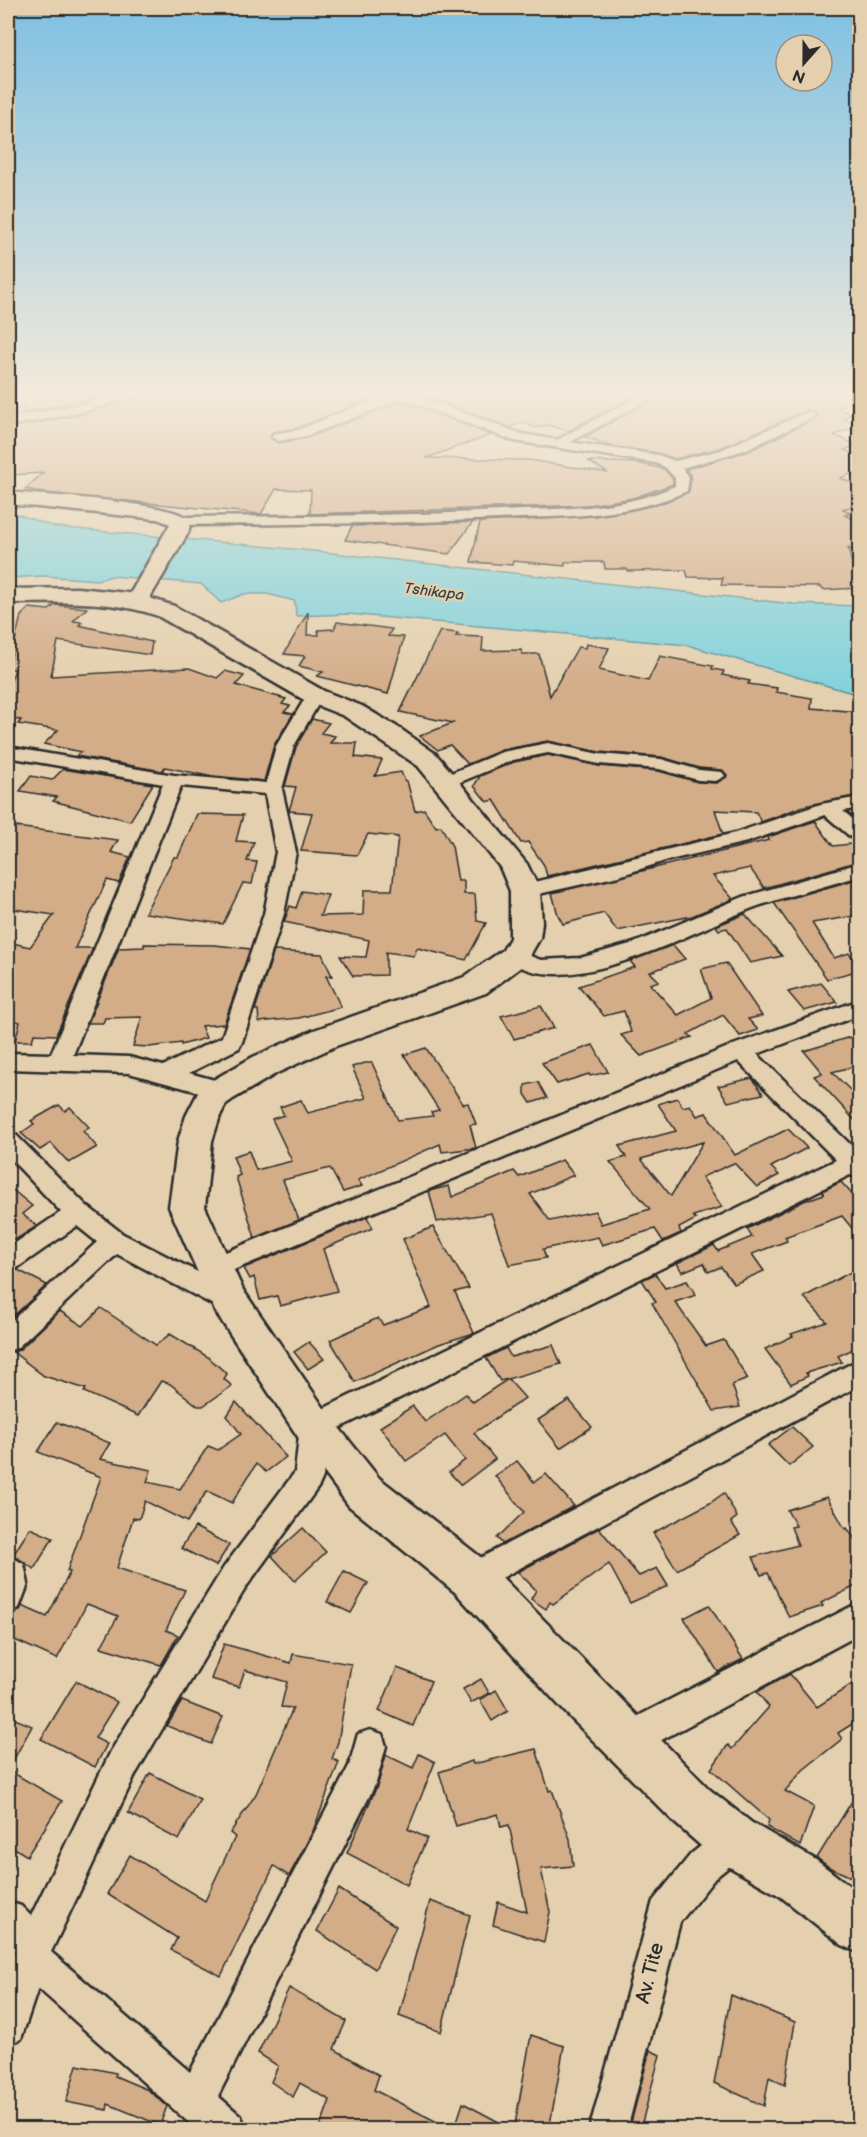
<svg xmlns="http://www.w3.org/2000/svg" width="867" height="2137" viewBox="0 0 867 2137" font-family="'Balsamiq Sans',sans-serif">
	<rect width="100%" height="100%" fill="#e4d0ae"/>
	<filter id="ink" filterUnits="userSpaceOnUse"><feTurbulence type="fractalNoise" baseFrequency=".0167" numOctaves="2"/><feDisplacementMap in="SourceGraphic" scale="12" xChannelSelector="R" yChannelSelector="G"/><feConvolveMatrix kernelMatrix="1 2 1 2 8 2 1 2 1" color-interpolation-filters="sRGB"/></filter>
	<g filter="url(#ink)">
		<polygon fill="#82d2dc" stroke="#5f8f95" stroke-width="1.5" points="8,511 55,527 314,551 793,604 859,606 859,695 687,645 348,614 296,616 295,601 267,594 244,594 221,603 201,584 112,576 97,580 43,576 8,578"/>
		<g fill="#d3ac88" stroke="#2b2b2b" stroke-width="1.5" fill-rule="evenodd">
			<polygon points="10,393 114,393 8,416 8,411 25,407"/>
			<polygon points="146,393 384,393 297,428 273,432 270,438 278,443 307,438 402,401 491,435 426,458 530,460 608,473 588,461 637,463 664,469 673,479 673,484 633,498 589,505 310,514 311,490 276,489 261,514 45,493 25,489 43,473 12,475 8,428 84,414"/>
			<polygon points="416,393 640,393 568,431 548,425 535,428 524,422 510,427"/>
			<polygon points="663,393 860,393 860,397 837,409 852,414 844,419 858,426 834,435 857,445 844,450 860,456 860,471 840,478 860,486 860,504 843,509 851,513 845,515 860,522 860,555 848,548 858,588 822,590 820,587 721,585 723,578 688,577 686,570 628,571 627,569 605,569 604,562 565,562 565,566 513,561 512,565 471,562 480,522 595,516 665,502 689,491 691,477 686,469 749,451 818,417 811,410 805,411 720,448 675,459 658,453 616,447 585,437"/>
			<polygon points="473,522 449,554 345,540 352,526"/>
			<polygon points="55,605 87,608 73,621 82,622 79,625 152,642 150,655 58,641 51,676 189,668 217,678 225,671 244,676 236,685 286,699 282,704 290,706 284,712 293,714 274,745 264,781 204,775 165,767 162,771 76,756 81,752 44,744 58,730 18,724 21,720 8,719 8,689 15,669 8,669 21,616 29,608 49,610"/>
			<polygon points="308,612 307,635 319,635 318,630 334,629 337,622 392,629 388,636 404,637 388,694 317,676 323,672 299,666 305,656 284,654"/>
			<polygon points="440,631 458,633 456,636 483,637 482,651 521,650 522,654 539,654 550,696 578,647 585,648 586,644 609,648 599,670 648,681 660,656 713,666 712,669 724,671 722,675 750,681 748,684 777,688 776,692 812,698 811,708 860,712 860,795 804,806 761,822 756,812 715,810 723,834 547,876 544,865 528,842 521,843 494,800 487,802 474,786 480,776 514,762 548,755 599,766 659,771 698,782 717,783 727,775 722,770 699,768 661,757 599,752 548,741 502,750 468,764 450,745 438,750 420,736 453,723 400,712"/>
			<polygon points="312,719 329,723 321,733 335,736 330,743 357,743 355,757 382,760 375,776 401,772 405,781 407,781 415,811 424,809 436,827 441,826 452,846 458,881 464,881 464,894 475,894 477,921 486,923 466,960 417,948 414,956 386,952 386,975 353,976 340,956 366,957 369,940 284,922 290,906 296,908 302,891 328,895 320,916 363,915 364,890 392,890 398,837 368,834 357,855 301,851 312,813 289,811 296,787 285,786 296,747"/>
			<polygon points="63,769 153,784 130,821 53,801 57,797 20,791 31,776 52,780"/>
			<polygon points="197,814 243,815 236,841 254,842 247,861 257,862 252,884 243,883 223,924 145,913 174,857 178,857"/>
			<polygon points="815,821 833,846 860,843 860,861 764,888 750,868 713,876 733,899 692,916 617,931 604,913 563,924 558,915 552,893 769,840 768,837"/>
			<polygon points="8,826 118,840 111,852 130,857 119,883 107,880 75,948 93,948 56,1035 34,1034 32,1041 15,1041 20,1022 8,1019 8,942 30,947 54,915 8,908"/>
			<polygon points="860,878 860,915 812,923 834,958 849,953 860,966 860,970 827,979 774,903"/>
			<polygon points="745,914 782,956 750,963 727,928 719,930 716,926"/>
			<polygon points="144,944 215,945 250,949 224,1024 201,1026 206,1038 181,1045 181,1043 149,1047 133,1046 142,1017 105,1018 103,1023 88,1023 119,948 144,947"/>
			<polygon points="673,945 685,959 650,972 659,981 650,984 678,1015 711,998 701,969 726,963 762,1016 748,1019 758,1030 740,1036 723,1015 688,1034 692,1037 641,1056 621,1035 631,1032 624,1011 604,1016 579,986 635,967 630,961"/>
			<polygon points="274,951 322,954 332,976 326,976 341,1007 299,1018 259,1022 258,1010 255,1010"/>
			<polygon points="821,983 837,1002 804,1011 788,992"/>
			<polygon points="541,1006 554,1028 514,1039 501,1016"/>
			<polygon points="860,1034 860,1065 832,1072 860,1100 860,1126 814,1076 822,1073 804,1051"/>
			<polygon points="593,1045 608,1072 590,1076 589,1074 557,1084 542,1063"/>
			<polygon points="426,1048 463,1104 468,1103 476,1124 470,1125 476,1148 442,1152 440,1144 358,1180 362,1186 343,1192 330,1168 283,1180 299,1220 255,1238 236,1177 240,1175 233,1156 249,1151 256,1170 292,1161 272,1119 284,1115 280,1107 301,1100 308,1113 366,1098 352,1067 365,1063 372,1063 398,1120 433,1116 431,1112 439,1110 404,1055"/>
			<polygon points="752,1078 763,1094 728,1102 718,1086"/>
			<polygon points="538,1082 547,1098 531,1103 525,1094 525,1085"/>
			<path d="M 677,1098 L 683,1107 L 690,1105 L 697,1116 L 706,1113 L 735,1155 L 788,1129 L 807,1148 L 771,1167 L 779,1175 L 757,1187 L 734,1163 L 702,1177 L 722,1207 L 693,1216 L 696,1219 L 679,1228 L 681,1233 L 663,1241 L 655,1229 L 602,1245 L 598,1237 L 543,1249 L 546,1258 L 509,1265 L 491,1213 L 437,1222 L 429,1191 L 449,1186 L 452,1197 L 514,1171 L 519,1177 L 562,1160 L 574,1175 L 530,1194 L 550,1221 L 595,1211 L 601,1224 L 650,1209 L 610,1162 L 626,1157 L 619,1146 L 676,1131 L 658,1104 ZM 703,1142 L 671,1196 L 641,1159 Z"/>
			<polygon points="59,1105 65,1111 70,1107 89,1127 83,1131 97,1147 69,1163 51,1143 40,1150 21,1133 34,1124 31,1121"/>
			<polygon points="841,1182 860,1203 860,1238 842,1216 785,1237 787,1241 752,1254 764,1271 734,1284 721,1267 708,1272 704,1263 682,1272 677,1263 714,1245 718,1251 752,1237 747,1229 804,1201 824,1194 822,1191"/>
			<polygon points="8,1186 32,1206 22,1214 37,1226 15,1240 8,1234"/>
			<polygon points="367,1217 373,1228 323,1249 337,1291 280,1306 277,1296 260,1300 254,1277 250,1279 244,1268"/>
			<polygon points="433,1227 469,1288 455,1292 474,1333 439,1344 355,1382 330,1340 378,1318 383,1325 431,1307 403,1239"/>
			<polygon points="860,1267 860,1346 838,1356 842,1362 806,1373 808,1376 791,1384 765,1349 793,1336 791,1334 827,1322 804,1297"/>
			<polygon points="18,1270 47,1285 8,1321 8,1273"/>
			<polygon points="655,1274 665,1288 687,1281 696,1295 675,1302 706,1346 724,1340 748,1379 732,1385 740,1407 714,1411 652,1303 656,1302 642,1280"/>
			<polygon points="101,1308 156,1345 170,1334 208,1357 227,1374 224,1379 232,1386 203,1406 198,1406 170,1384 161,1381 138,1416 84,1392 86,1389 44,1376 13,1352 19,1350 60,1311 83,1326"/>
			<polygon points="309,1342 324,1359 308,1369 294,1352"/>
			<polygon points="553,1345 561,1364 500,1381 486,1358 506,1348 511,1357"/>
			<polygon points="508,1379 525,1398 474,1433 495,1459 461,1485 449,1472 465,1460 445,1435 406,1461 380,1427 413,1406 425,1422 466,1394 473,1402"/>
			<polygon points="569,1400 592,1427 560,1448 538,1420"/>
			<polygon points="236,1402 286,1457 266,1472 256,1464 232,1503 207,1491 187,1522 145,1501 139,1519 133,1518 117,1568 185,1590 166,1630 178,1635 161,1665 101,1647 118,1616 87,1604 57,1659 8,1637 8,1614 20,1610 22,1606 47,1617 70,1572 67,1571 101,1477 38,1452 57,1422 110,1443 100,1459 151,1470 147,1482 180,1489 208,1446 218,1450 241,1434 227,1416"/>
			<polygon points="792,1427 813,1447 789,1466 768,1445"/>
			<polygon points="517,1461 534,1482 546,1474 574,1506 503,1544 497,1538 524,1512 495,1476"/>
			<polygon points="724,1493 737,1517 731,1522 740,1535 677,1570 653,1533 710,1503"/>
			<polygon points="827,1497 845,1529 847,1528 860,1546 860,1584 821,1603 823,1606 789,1617 768,1573 761,1575 753,1557 798,1545 791,1527 796,1526 787,1510"/>
			<polygon points="195,1527 229,1545 216,1566 181,1548"/>
			<polygon points="30,1528 53,1538 34,1569 13,1555"/>
			<polygon points="303,1528 326,1552 295,1581 272,1556"/>
			<polygon points="599,1528 639,1576 657,1568 668,1586 630,1603 609,1564 553,1604 550,1602 546,1609 531,1599 536,1590 518,1572"/>
			<polygon points="344,1571 368,1583 351,1613 327,1602"/>
			<polygon points="709,1605 743,1659 718,1672 684,1618"/>
			<polygon points="224,1644 291,1663 293,1654 351,1664 338,1742 332,1759 339,1762 313,1831 289,1876 274,1866 221,1976 171,1950 177,1938 107,1894 130,1855 205,1901 235,1837 230,1833 256,1794 293,1708 281,1707 287,1682 245,1670 239,1687 211,1679"/>
			<polygon points="397,1668 431,1681 413,1726 379,1711"/>
			<polygon points="790,1674 817,1707 860,1679 860,1719 838,1733 842,1739 803,1770 785,1791 814,1806 800,1846 767,1827 769,1820 711,1769 728,1745 732,1749 769,1707 757,1692"/>
			<polygon points="481,1679 489,1693 471,1703 463,1689"/>
			<polygon points="76,1681 117,1702 95,1738 107,1744 95,1767 41,1739"/>
			<polygon points="496,1690 508,1711 492,1721 480,1700"/>
			<polygon points="182,1701 223,1717 211,1744 167,1726"/>
			<polygon points="8,1716 32,1726 8,1770 62,1801 27,1856 8,1844"/>
			<polygon points="536,1749 549,1791 552,1790 570,1839 573,1866 541,1869 550,1912 544,1942 493,1925 498,1902 527,1912 509,1825 501,1827 498,1814 456,1826 439,1772 472,1761 473,1764"/>
			<polygon points="419,1754 435,1762 408,1829 427,1838 407,1885 347,1853 378,1784 386,1755 413,1768"/>
			<polygon points="150,1773 200,1799 179,1840 128,1813"/>
			<polygon points="860,1788 860,1881 829,1867 817,1858"/>
			<polygon points="339,1889 396,1926 375,1969 317,1931"/>
			<polygon points="430,1901 470,1915 441,2032 399,2016"/>
			<polygon points="289,1988 346,2021 334,2049 379,2075 374,2090 453,2130 319,2130 330,2100 300,2083 293,2097 271,2082 278,2066 258,2053"/>
			<polygon points="731,1995 795,2022 785,2085 769,2077 764,2106 714,2083"/>
			<polygon points="531,2035 564,2046 549,2130 514,2130"/>
			<polygon points="650,2050 660,2055 640,2130 629,2130"/>
			<polygon points="77,2065 116,2073 115,2076 148,2090 167,2106 160,2125 108,2104 107,2110 66,2102"/>
			<polygon points="463,2103 514,2130 454,2130"/>
		</g>
		<g fill="none" stroke-linecap="round" stroke-linejoin="round">
			<g stroke="#2b2b2b" stroke-width="5">
				<g id="street">
					<polygon points="123,393 144,393 83,412 8,426 8,418 82,404"/>
					<path d="M 391,393 L 409,393 L 522,434 L 557,440 L 645,393 L 661,393 L 570,442 L 658,455 L 675,461 L 721,450 L 806,413 L 810,412 L 816,416 L 748,449 L 682,468 L 689,477 L 687,491 C 628,518 563,516 499,519 C 393,524 287,524 181,525 L 174,521 L 181,517 C 287,516 394,516 500,511 C 559,508 621,511 675,486 L 675,478 L 665,467 L 655,463 L 514,441 L 402,399 L 306,436 L 278,441 L 272,437 L 273,434 L 298,430 Z"/>
					<path d="M 315,691 L 323,696 L 294,746 L 282,789 L 296,852 L 284,914 L 242,1042 L 239,1048 L 189,1073 L 229,1084 L 232,1090 L 229,1096 L 221,1098 L 129,1073 L 8,1069 L 8,1053 L 51,1054 L 163,784 L 8,757 L 8,747 L 174,775 L 266,783 L 276,746 L 309,692 ZM 181,786 L 265,794 L 276,852 L 264,914 L 222,1037 L 163,1066 L 129,1057 L 73,1055 Z"/>
					<polygon points="548,743 599,754 661,759 699,770 722,772 725,776 716,781 698,780 659,769 599,764 548,753 513,760 451,786 445,787 436,782 439,778 502,752"/>
					<polygon points="860,797 860,808 843,811 860,825 860,841 853,839 825,815 747,842 665,861 619,876 525,897 518,896 515,891 518,886 735,833 821,804"/>
					<path d="M 860,863 L 860,876 C 826,886 791,895 758,906 C 697,928 587,994 523,968 C 515,965 508,964 504,957 L 507,952 L 514,950 L 541,960 L 580,958 L 634,943 L 743,897 Z"/>
					<polygon points="860,1000 860,1015 757,1054 857,1151 860,1150 860,1178 850,1175 327,1434 323,1477 319,1486 246,1587 135,1775 51,1952 190,2072 349,1766 358,1734 370,1730 382,1734 386,1746 376,1783 218,2096 241,2116 246,2130 197,2130 38,1988 21,2039 8,2044 8,1971 15,1951 8,1944 8,1902 21,1906 31,1916 111,1751 224,1567 295,1472 300,1427 304,1418 836,1160 738,1061 224,1274 215,1278 206,1274 202,1267 206,1260 733,1045"/>
					<polygon points="8,1132 16,1135 87,1206 123,1234 237,1292 241,1300 237,1308 228,1311 219,1308 117,1254 17,1348 8,1351 8,1324 97,1242 77,1226 17,1268 8,1271 8,1248 61,1212 8,1156"/>
					<polygon points="860,1359 860,1385 483,1588 472,1593 461,1588 457,1578 461,1568"/>
					<polygon points="8,1555 24,1564 28,1584 19,1608 8,1612"/>
					<polygon points="860,1602 860,1634 639,1752 627,1756 615,1752 611,1740 615,1728"/>
					<polygon points="734,1824 746,1829 751,1841 746,1853 715,1878 680,1922 627,2130 589,2130 653,1901 691,1854 722,1829"/>
				</g>
			</g>
			<g stroke="#2b2b2b" stroke-width="5">
				<path id="primary" d="M 8,492 C 38,495 178,502 191,521 L 188,533 L 148,601 L 145,606 L 129,606 L 126,601 L 170,524 L 157,519 L 8,504 Z"/>
			</g>
			<g stroke="#2b2b2b" stroke-width="5">
				<path id="highway" d="M 78,588 L 137,594 L 174,606 L 324,691 L 362,706 L 399,728 L 436,754 L 527,864 L 540,891 L 542,923 L 540,938 L 525,964 L 486,993 L 336,1046 L 277,1073 L 233,1099 L 226,1104 L 220,1116 L 212,1141 L 205,1207 L 243,1290 L 328,1414 L 379,1478 L 488,1563 L 709,1789 L 752,1823 L 816,1860 L 860,1894 L 860,1953 L 842,1945 L 780,1896 L 716,1859 L 675,1823 L 567,1714 L 456,1593 L 349,1506 L 300,1440 L 215,1311 L 169,1207 L 178,1141 L 186,1116 L 201,1087 L 253,1057 L 314,1030 L 464,977 L 503,950 L 510,938 L 510,891 L 500,867 L 418,766 L 344,716 L 306,701 L 158,616 C 109,599 59,603 8,603 L 8,589 Z"/>
			</g>
			<use href="#street" fill="#e4d0ae" fill-rule="evenodd"/>
			<use href="#primary" fill="#e4d0ae" fill-rule="evenodd"/>
			<use href="#highway" fill="#e4d0ae" fill-rule="evenodd"/>
		</g>
	</g>
	<linearGradient id="sky" x2="0" y2="1"><stop stop-color="#7fc0e3"/><stop offset="0.57" stop-color="#f3eadb"/><stop offset="1" stop-color="#f3eadb" stop-opacity="0"/></linearGradient>
	<rect width="867" height="692" fill="url(#sky)"/>
	<g text-anchor="middle" dominant-baseline="central" stroke-width="4.5" stroke-linejoin="round" paint-order="stroke">
		<g font-size="15" font-style="italic" fill="#384446" stroke="#e4d0ae">
			<text transform="translate(434 592) rotate(7)">Tshikapa</text>
		</g>
		<g font-size="20" fill="#2b2b2b" stroke="#e4d0ae">
			<text transform="translate(650 1973) rotate(-76)">Av. Tite</text>
		</g>
	</g>
	<rect width="867" height="2137" fill="none" stroke="#e4d0ae" stroke-width="30"/>
	<rect x="15" y="15" width="837" height="2107" fill="none" stroke="#2b2b2b" stroke-width="2" filter="url(#ink)"/>
	<g transform="translate(804 63) rotate(201)"><circle r="28" fill="#e4d0ae" stroke="#9a8e7a" stroke-width="1.5"/>
	<path d="M0-4.5L10 22L0 15L-10 22Z" fill="#2b2b2b"/>
	<text y="-9" font-size="16" font-weight="bold" text-anchor="middle" fill="#2b2b2b">N</text>
	</g>
</svg>
